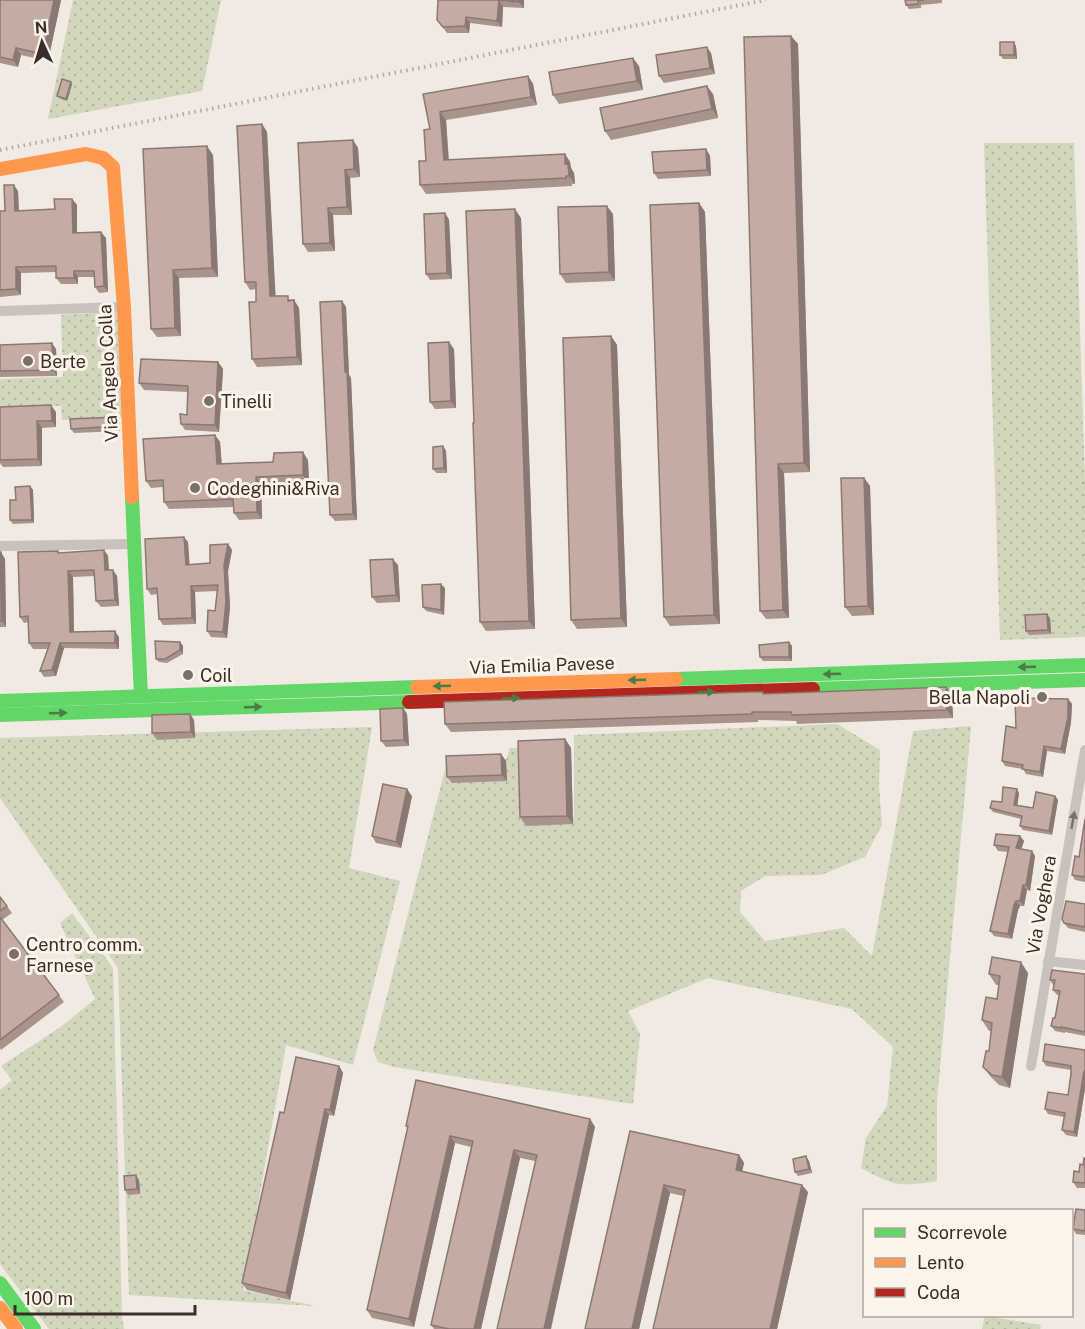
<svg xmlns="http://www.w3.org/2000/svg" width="1085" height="1329" viewBox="0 0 1085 1329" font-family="'Public Sans',sans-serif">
	<defs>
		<pattern id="grass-dots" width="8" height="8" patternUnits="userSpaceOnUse" patternTransform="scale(1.5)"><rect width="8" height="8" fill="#d1d6bc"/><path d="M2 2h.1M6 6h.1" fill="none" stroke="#b4b8a2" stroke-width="1.8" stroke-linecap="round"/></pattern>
	</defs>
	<rect width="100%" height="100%" fill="#f0eae3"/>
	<g fill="url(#grass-dots)">
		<polygon points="73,0 221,0 202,91 48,119"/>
		<polygon points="984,143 1074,143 1085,484 1085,637 1000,640"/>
		<polygon points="120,312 124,417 62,420 61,406 0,409 0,379 63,377 61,315"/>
		<path d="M 837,724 L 880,750 L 879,786 L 882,825 L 865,857 L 821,875 L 765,876 L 741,891 L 740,912 L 765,941 L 844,928 L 872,956 L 913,731 L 971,726 L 937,1101 L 937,1181 C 897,1187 896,1186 861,1168 L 866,1138 L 887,1106 L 893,1047 L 852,1009 L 708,978 L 628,1011 L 640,1034 L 633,1104 L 394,1067 L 378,1062 L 373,1050 L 448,758 L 502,771 L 510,748 L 533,748 L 539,821 L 574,817 L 574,735 Z"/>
		<polygon points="372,727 349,868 400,881 353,1065 286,1045 243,1290 315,1306 129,1295 118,968 0,798 0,738"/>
		<polygon points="72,913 113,968 122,1317 124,1329 49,1329 0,1264 0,1090 12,1080 1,1066 62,1026 95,999 60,923"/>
		<polygon points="985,1316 1041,1325 1040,1329 982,1329"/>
	</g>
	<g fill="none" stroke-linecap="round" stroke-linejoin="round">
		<g stroke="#c9c1bb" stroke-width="10">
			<polyline points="0,311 124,307"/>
			<polyline points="0,546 134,544"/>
			<polyline points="1048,961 1085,965"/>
			<polyline points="1031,1066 1085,750"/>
		</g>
		<g stroke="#63d668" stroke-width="14">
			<polyline points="132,497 141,696"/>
			<polyline points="676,679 1085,665"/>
			<polyline points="813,689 1085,680"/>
			<polyline points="0,701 417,687"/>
			<polyline points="0,715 409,702"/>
			<polyline points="0,1283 34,1329"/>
		</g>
		<g stroke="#ff974d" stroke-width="14">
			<polyline points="0,169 86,154 103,158 113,167 124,307 132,497"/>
			<polyline points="417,687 676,679"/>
			<polyline points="0,1308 16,1329"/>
		</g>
		<polyline stroke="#b3261e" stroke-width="14" points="409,702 813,689"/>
		<polyline stroke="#b0aaa6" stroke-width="4" stroke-dasharray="1.5 4.5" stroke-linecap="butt" points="0,150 766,0"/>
	</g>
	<g fill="#a9948c">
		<polygon points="0,0 61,0 48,61 21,55 18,67 0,63"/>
		<polygon points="438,0 524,0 524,8 503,7 502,27 470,23 469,33 447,33 437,20"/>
		<polygon points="905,0 945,0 942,0 942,3 921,5 921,8 909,9 906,5"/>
		<polygon points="791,36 798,44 810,472 784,473 789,618 766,619 760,611"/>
		<polygon points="1016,46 1017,59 1003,59 1000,55"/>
		<polygon points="711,53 715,74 664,83 659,76"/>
		<polygon points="639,66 643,90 559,104 553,95"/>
		<polygon points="528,76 533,84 537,105 446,120 449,160 565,154 570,162 571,168 574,173 575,184 572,184 572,186 426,194 420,185 426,161 430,129 423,94"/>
		<polygon points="72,84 67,101 59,98 57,96"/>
		<polygon points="713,94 718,118 611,140 605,131"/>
		<polygon points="262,124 267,132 275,296 294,300 299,308 302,365 257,367 252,359 256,302 256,289 250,290 245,282"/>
		<polygon points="353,140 358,148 360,177 350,178 352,215 333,215 335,251 308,252 303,244"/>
		<polygon points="706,149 710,156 711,176 658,179 654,173"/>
		<polygon points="213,155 218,277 179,278 181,336 157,337 151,329"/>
		<polygon points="18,191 19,211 55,209 72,199 77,205 77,233 101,232 106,238 108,292 99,293 95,287 94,277 78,277 78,284 61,284 56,278 56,272 21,273 21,295 0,297 0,211 5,211"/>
		<polygon points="699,203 705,212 720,624 670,626 664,617"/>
		<polygon points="445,213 449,220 452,279 430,280 426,274"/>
		<polygon points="613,214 615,281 566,283 560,274"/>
		<polygon points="521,218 535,629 486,631 480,622 474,423"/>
		<polygon points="342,301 346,307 349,375 351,378 357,520 335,521 330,515"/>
		<polygon points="611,336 617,345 627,627 577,629 571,620"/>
		<polygon points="0,345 56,349 57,376 0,377"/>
		<polygon points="454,349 456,408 435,409 430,402"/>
		<polygon points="218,362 223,369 219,432 185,430 181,424 187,415 188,392 144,390 139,383"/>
		<polygon points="0,407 56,412 56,427 42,428 42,466 3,467 0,463"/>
		<polygon points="117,417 120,421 120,431 74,433 71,429"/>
		<polygon points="215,435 220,442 222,464 308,460 309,483 261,484 262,519 239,520 234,513 234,507 169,509 164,502 163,487 151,488 146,481"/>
		<polygon points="443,446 446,451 447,473 436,473 433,469"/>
		<polygon points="864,478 870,486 874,615 852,616 845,607"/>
		<polygon points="30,486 33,490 34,523 13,524 10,520"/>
		<polygon points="188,542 189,564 210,563 228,544 232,550 228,571 230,607 227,638 211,637 207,631 215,611 217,591 195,592 196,624 163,625 159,619 158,594 151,595 147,589"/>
		<polygon points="104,550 108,556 109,570 117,576 119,606 101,607 96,601 95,576 73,577 74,632 119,637 119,649 64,648 56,676 44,677 40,671 48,649 33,649 29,643 28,622 24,623 20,617 58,551 59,553"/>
		<polygon points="0,552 5,559 6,627 0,627"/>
		<polygon points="398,565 400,602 377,603 372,597"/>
		<polygon points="445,588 444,615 426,611 423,607"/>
		<polygon points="1050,618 1051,634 1029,635 1026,631"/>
		<polygon points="180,642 183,646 183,654 167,663 159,662 156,659"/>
		<polygon points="792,646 792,661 763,661 760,657"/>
		<polygon points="763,692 764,694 952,695 953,718 797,724 796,721 758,720 758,722 451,732 445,724"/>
		<polygon points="1068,699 1072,704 1071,722 1065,754 1047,751 1043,777 1026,774 1023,769 1005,766 1002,761 1016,728"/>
		<polygon points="403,708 407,714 409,746 386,747 381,741"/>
		<polygon points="190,714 194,720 195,738 157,740 152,733"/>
		<polygon points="565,739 571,748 573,824 526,826 520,817"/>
		<polygon points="501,754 506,761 507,781 452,783 447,777"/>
		<polygon points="1019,793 1017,805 1033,808 1055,796 1058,800 1052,835 1023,830 1020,826 1021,819 993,812 990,808"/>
		<polygon points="412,796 401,848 376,843 372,836"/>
		<polygon points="1085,819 1085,882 1075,880 1072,875 1079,857"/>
		<polygon points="1020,836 1024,841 1021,849 1032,851 1035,856 1030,891 1027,890 1024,906 1020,906 1018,910 1012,939 994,936 990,931 1008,852 998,851 994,845"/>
		<polygon points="0,897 12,913 2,920 64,1002 1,1050 0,1048"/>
		<polygon points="1085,904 1085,932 1068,928 1064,923"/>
		<polygon points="1028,973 1010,1088 999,1085 991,1077 983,1067 989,1051 991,1031 989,1031 982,1020 997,999 999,985 996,985 989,974"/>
		<polygon points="1085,974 1085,1036 1065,1032 1065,1033 1055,1031 1051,1026 1055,1018 1059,995 1057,995 1053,990 1054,985 1053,985 1050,980"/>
		<polygon points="1085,1050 1085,1089 1077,1137 1066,1135 1062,1130 1064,1117 1048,1114 1045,1109 1068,1095 1071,1070 1046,1066 1043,1061"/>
		<polygon points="339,1066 343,1073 334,1116 329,1115 290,1300 247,1290 242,1283"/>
		<polygon points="590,1119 595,1127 535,1161 520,1158 481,1329 434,1329 431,1325 471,1147 455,1143 414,1327 372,1318 367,1310 408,1129 406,1126"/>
		<polygon points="630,1131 739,1155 744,1163 742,1171 808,1192 777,1329 653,1329 683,1196 670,1193 639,1329 585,1329"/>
		<polygon points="1085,1158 1085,1188 1077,1188 1073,1182 1083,1165"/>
		<polygon points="809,1161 812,1173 798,1176 795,1172"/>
		<polygon points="139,1180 140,1194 128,1195 125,1190"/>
		<polygon points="1085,1210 1085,1235 1076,1234 1073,1229"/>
	</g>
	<g fill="#8a7872">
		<polygon points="54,0 61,0 48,61 43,54"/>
		<polygon points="499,0 503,7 502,27 497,21"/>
		<polygon points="519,0 524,0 524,8 519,2"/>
		<polygon points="466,17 470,23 469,33 465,26"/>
		<polygon points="791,36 798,44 810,472 804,463"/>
		<polygon points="1014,42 1016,46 1017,59 1014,55"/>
		<polygon points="707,47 711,53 715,74 710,68"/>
		<polygon points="16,48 21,55 18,67 13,60"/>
		<polygon points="633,58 639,66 643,90 637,81"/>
		<polygon points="528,76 533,84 537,105 531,97"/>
		<polygon points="71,82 72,84 67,101 66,99"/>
		<polygon points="707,86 713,94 718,118 712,109"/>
		<polygon points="440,112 446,120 449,168 444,160"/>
		<polygon points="262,124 267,132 276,304 270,296"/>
		<polygon points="353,140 358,148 360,177 354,169"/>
		<polygon points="207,146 213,155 218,277 212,268"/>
		<polygon points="706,149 710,156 711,176 707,170"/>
		<polygon points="565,154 570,162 571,168 574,173 575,184 569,176 565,164"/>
		<polygon points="345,170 350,178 352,215 347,207"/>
		<polygon points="14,185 18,191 19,217 15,211"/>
		<polygon points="72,199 77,205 77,239 73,233"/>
		<polygon points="699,203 705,212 720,624 714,615"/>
		<polygon points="607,206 613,214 615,281 609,272"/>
		<polygon points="328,208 333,215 335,251 330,243"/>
		<polygon points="515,209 521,218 535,629 529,621"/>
		<polygon points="445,213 449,220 452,279 447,273"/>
		<polygon points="101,232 106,238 108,292 104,286"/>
		<polygon points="16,267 21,273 21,295 16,289"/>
		<polygon points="173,270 179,278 181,336 175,328"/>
		<polygon points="74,271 78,277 78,284 74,278"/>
		<polygon points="294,300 299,308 302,365 297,357"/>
		<polygon points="342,301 346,307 349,375 351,378 357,520 353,514"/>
		<polygon points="611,336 617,345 627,627 621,618"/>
		<polygon points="449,342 454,349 456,408 451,401"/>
		<polygon points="52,343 56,349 57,376 53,370"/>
		<polygon points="218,362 223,369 219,432 215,425"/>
		<polygon points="51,405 56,412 56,427 52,421"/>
		<polygon points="117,417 120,421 120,431 117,426"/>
		<polygon points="37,421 42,428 42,466 38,459"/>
		<polygon points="215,435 220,442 222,472 217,464"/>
		<polygon points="443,446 446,451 447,473 444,468"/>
		<polygon points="303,452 308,460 309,483 303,475"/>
		<polygon points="778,464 784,473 789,618 783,610"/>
		<polygon points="256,477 261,484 262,519 257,512"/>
		<polygon points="864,478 870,486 874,615 868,606"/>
		<polygon points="30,486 33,490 34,523 32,520"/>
		<polygon points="184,537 188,542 190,570 186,565"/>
		<polygon points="228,544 232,550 228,571 230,607 227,638 223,632 224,565"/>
		<polygon points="104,550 108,556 109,576 105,570"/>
		<polygon points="1,552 5,559 6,627 2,621"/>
		<polygon points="393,559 398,565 400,602 396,595"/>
		<polygon points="113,570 117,576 119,606 115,600"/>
		<polygon points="68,571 73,577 74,638 70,632"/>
		<polygon points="441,584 445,588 444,615 441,610"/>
		<polygon points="191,586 195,592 196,624 192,618"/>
		<polygon points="1047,614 1050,618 1051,634 1048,630"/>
		<polygon points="115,631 119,637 119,649 115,643"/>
		<polygon points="180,642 183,646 183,654 180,650"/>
		<polygon points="789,642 792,646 792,661 789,657"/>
		<polygon points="60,643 64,648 56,676 52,670"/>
		<polygon points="946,687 952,695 953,718 947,710"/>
		<polygon points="1068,699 1072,704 1071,722 1065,754 1061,749"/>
		<polygon points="403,708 407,714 409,746 404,740"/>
		<polygon points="190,714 194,720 195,738 191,732"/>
		<polygon points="565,739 571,748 573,824 567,816"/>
		<polygon points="1044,746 1047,751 1043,777 1040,772"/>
		<polygon points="501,754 506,761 507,781 502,775"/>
		<polygon points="407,789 412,796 401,848 396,842"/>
		<polygon points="1017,789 1019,793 1017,808 1014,805"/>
		<polygon points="1055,796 1058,800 1052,835 1049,831"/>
		<polygon points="1020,836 1024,841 1020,853 1016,848"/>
		<polygon points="1032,851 1035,856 1030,891 1026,885"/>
		<polygon points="1023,885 1027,890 1024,906 1020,901"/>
		<polygon points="1016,901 1020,906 1018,910 1012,939 1008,934 1014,905"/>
		<polygon points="1021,962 1028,973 1010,1088 1002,1077"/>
		<polygon points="339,1066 343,1073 334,1116 330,1110"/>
		<polygon points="1084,1071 1085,1073 1085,1089 1077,1137 1074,1132"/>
		<polygon points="325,1109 329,1115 290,1300 286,1293"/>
		<polygon points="590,1119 595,1127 551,1329 544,1329"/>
		<polygon points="450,1136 455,1143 414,1327 409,1319"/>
		<polygon points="514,1150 520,1158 481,1329 474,1329"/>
		<polygon points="739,1155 744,1163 741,1177 736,1170"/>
		<polygon points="806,1156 809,1161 812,1173 809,1169"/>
		<polygon points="136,1175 139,1180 140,1194 137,1189"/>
		<polygon points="664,1185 670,1193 639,1329 632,1329"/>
		<polygon points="802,1185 808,1192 777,1329 770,1329"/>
	</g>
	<g fill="#c5aca3" stroke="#8a7872" stroke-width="1.5">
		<polygon points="0,0 54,0 43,54 16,48 13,60 0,57"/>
		<polygon points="438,0 499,0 497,21 466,17 465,26 443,27 437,20"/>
		<polygon points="499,0 519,0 519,2"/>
		<polygon points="905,0 924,0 918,1 918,4 906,5"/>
		<polygon points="791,36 804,463 778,464 783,610 760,611 744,37"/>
		<rect x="1000" y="42" width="14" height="13"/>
		<polygon points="707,47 710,68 659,76 656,55"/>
		<polygon points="633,58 637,81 553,95 549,72"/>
		<polygon points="528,76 531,97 440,112 444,160 565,154 565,164 568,164 569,176 566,176 566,178 420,185 419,161 426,161 424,130 430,129 423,94"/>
		<polygon points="62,79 71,82 66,99 57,96"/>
		<polygon points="707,86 712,109 605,131 600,108"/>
		<polygon points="262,124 270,296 288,296 288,301 294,300 297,357 252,359 249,302 256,302 256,282 245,282 237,126"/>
		<polygon points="353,140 354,169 345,170 347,207 328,208 330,243 303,244 298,143"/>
		<polygon points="207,146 212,268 173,270 175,328 151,329 143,149"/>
		<polygon points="706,149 707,170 654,173 652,152"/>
		<polygon points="4,185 14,185 15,211 55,209 54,199 72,199 73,233 101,232 104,286 95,287 94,271 74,271 74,278 56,278 56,266 16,267 16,289 0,290 0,211 5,211"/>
		<polygon points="699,203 714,615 664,617 650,205"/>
		<polygon points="607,206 609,272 560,274 558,207"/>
		<polygon points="515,209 529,621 480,622 473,423 474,423 466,211"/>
		<polygon points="445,213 447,273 426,274 424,214"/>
		<polygon points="342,301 345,372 347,372 353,514 330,515 320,302"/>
		<polygon points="611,336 621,618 571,620 563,338"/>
		<polygon points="449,342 451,401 430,402 428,343"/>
		<polygon points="52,343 53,370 0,371 0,345"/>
		<polygon points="141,359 218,362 215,425 181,424 180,414 187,415 188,386 139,383"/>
		<polygon points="51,405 52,421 37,421 38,459 0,460 0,407"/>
		<polygon points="117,417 117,426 71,429 70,419"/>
		<polygon points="215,435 217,464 273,462 274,453 303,452 303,475 256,477 257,512 234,513 233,499 164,502 163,480 146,481 143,439"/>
		<polygon points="443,446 444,468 433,469 433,447"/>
		<polygon points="841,478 864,478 868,606 845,607"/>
		<polygon points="30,486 32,520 10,520 10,500 16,500 15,487"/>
		<polygon points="184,537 186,565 210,563 210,545 228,544 224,565 226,601 223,632 207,631 208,610 215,611 218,585 191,586 192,618 159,619 157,588 147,589 145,539"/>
		<polygon points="104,550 105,570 113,570 115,600 96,601 94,570 68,571 70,632 115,631 115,643 60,643 52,670 40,671 50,643 29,643 28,616 20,617 18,552 58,551 58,553"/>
		<polygon points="0,552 1,552 2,621 0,621"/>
		<polygon points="393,559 396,595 372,597 370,560"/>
		<polygon points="441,584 441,610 423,607 422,585"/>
		<polygon points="1047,614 1048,630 1026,631 1025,615"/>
		<polygon points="155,641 180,642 180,650 165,659 156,659"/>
		<polygon points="789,642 789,657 760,657 759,645"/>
		<polygon points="946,687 947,710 792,715 791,712 752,712 752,714 445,724 444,702 751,692 763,692 763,694"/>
		<polygon points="1015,698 1068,699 1068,717 1061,749 1044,746 1040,772 1022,769 1023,765 1002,761 1006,726 1016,728"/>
		<polygon points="403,708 404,740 381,741 380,709"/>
		<polygon points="190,714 191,732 152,733 152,715"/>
		<polygon points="565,739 567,816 520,817 518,741"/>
		<polygon points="501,754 502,775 447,777 446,756"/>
		<polygon points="383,784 407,789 396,842 372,836"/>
		<polygon points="1003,787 1017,789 1014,805 1033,808 1036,792 1055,796 1049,831 1020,826 1022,816 990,808 992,801 1002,802"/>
		<polygon points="1085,819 1085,877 1072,875 1075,856 1079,857"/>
		<polygon points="996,834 1020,836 1016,848 1032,851 1026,885 1023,885 1020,901 1016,901 1014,905 1008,934 990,931 1009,847 994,845"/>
		<polygon points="0,897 7,906 0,911"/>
		<polygon points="1066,901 1085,904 1085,927 1064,923 1062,919"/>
		<polygon points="0,917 59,995 0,1040"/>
		<polygon points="992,957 1021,962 1002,1077 992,1075 983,1067 986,1051 989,1051 992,1023 982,1020 986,997 997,999 1000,976 989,974"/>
		<polygon points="1052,970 1085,974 1085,1032 1061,1027 1061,1028 1051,1026 1053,1018 1055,1018 1060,991 1053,990 1055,980 1050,980"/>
		<polygon points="1045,1044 1085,1050 1085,1071 1084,1071 1074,1132 1062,1130 1065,1113 1045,1109 1048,1092 1068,1095 1071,1074 1071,1066 1043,1061"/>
		<polygon points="296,1057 339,1066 330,1110 325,1109 286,1293 242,1283 280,1112 284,1113"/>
		<polygon points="416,1080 590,1119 544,1329 497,1329 537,1155 514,1150 474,1329 449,1329 431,1325 473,1141 450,1136 409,1319 367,1310 408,1126 406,1126"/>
		<polygon points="630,1131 739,1155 736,1170 802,1185 770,1329 653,1329 685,1190 664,1185 632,1329 585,1329"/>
		<polygon points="806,1156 809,1169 795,1172 793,1159"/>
		<polygon points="1084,1158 1085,1158 1085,1183 1073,1182 1074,1171 1079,1172 1080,1164 1083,1165"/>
		<polygon points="136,1175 137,1189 125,1190 124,1176"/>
		<polygon points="1076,1209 1085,1210 1085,1231 1073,1229"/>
	</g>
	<defs><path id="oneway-solid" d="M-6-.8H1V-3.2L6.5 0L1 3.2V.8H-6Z" transform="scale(1.5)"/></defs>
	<g fill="#4d7a45">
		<use href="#oneway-solid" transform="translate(1027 667) rotate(178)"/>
		<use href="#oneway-solid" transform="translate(832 674) rotate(178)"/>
		<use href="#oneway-solid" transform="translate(637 680) rotate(178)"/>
		<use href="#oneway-solid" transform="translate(442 686) rotate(178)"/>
		<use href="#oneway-solid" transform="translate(706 692) rotate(-2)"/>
		<use href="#oneway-solid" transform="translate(511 698) rotate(-2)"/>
		<use href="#oneway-solid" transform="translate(253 707) rotate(-2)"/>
		<use href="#oneway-solid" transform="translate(58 713) rotate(-2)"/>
	</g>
	<use fill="#7b706b" href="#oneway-solid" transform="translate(1073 820) rotate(-80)"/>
	<g fill="#7a706a" stroke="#fcf4eb" stroke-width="2">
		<circle cx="28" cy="361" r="6"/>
		<circle cx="209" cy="401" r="6"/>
		<circle cx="195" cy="488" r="6"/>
		<circle cx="188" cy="675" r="6"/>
		<circle cx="1042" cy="697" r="6"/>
		<circle cx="14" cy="954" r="6"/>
	</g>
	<g text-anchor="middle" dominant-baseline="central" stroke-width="6" stroke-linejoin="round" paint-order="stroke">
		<g font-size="18" fill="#3b2e29" stroke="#fcf4eb" text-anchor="start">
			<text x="40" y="361">Berte</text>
			<text x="221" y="401">Tinelli</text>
			<text x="207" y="488">Codeghini&amp;Riva</text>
			<text x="200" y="675">Coil</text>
			<text x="1030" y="697" text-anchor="end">Bella Napoli</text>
			<text x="26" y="944">Centro comm.<tspan x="26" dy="21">Farnese</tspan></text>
		</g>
		<g font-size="18" fill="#3b2e29" stroke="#fcf4eb">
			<text transform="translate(108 373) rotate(-93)">Via Angelo Colla</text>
			<text transform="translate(542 665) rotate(-2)">Via Emilia Pavese</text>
			<text transform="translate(1041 905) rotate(-80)">Via Voghera</text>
		</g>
	</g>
	<rect x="863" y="1209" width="210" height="108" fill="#fcf4eb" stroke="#afa59d" stroke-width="1.5"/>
	<rect x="875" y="1228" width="30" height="9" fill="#63d668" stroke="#afa59d" stroke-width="1.5"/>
	<text x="917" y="1239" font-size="18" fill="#3b2e29">Scorrevole</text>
	<rect x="875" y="1258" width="30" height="9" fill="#ff974d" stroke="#afa59d" stroke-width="1.5"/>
	<text x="917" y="1269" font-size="18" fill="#3b2e29">Lento</text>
	<rect x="875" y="1288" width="30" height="9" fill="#b3261e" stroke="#afa59d" stroke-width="1.5"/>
	<text x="917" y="1299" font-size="18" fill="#3b2e29">Coda</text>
	<g transform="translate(42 42) rotate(356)" stroke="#fcf4eb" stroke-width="4.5" paint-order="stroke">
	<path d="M0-4.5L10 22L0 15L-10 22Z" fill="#3b2e29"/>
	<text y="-9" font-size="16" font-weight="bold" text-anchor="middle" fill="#3b2e29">N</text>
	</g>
	<path d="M15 1305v9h180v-9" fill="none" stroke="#3b2e29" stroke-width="3"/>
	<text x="24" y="1305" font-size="18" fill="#3b2e29" stroke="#fcf4eb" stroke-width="4.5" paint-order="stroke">100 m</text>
</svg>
